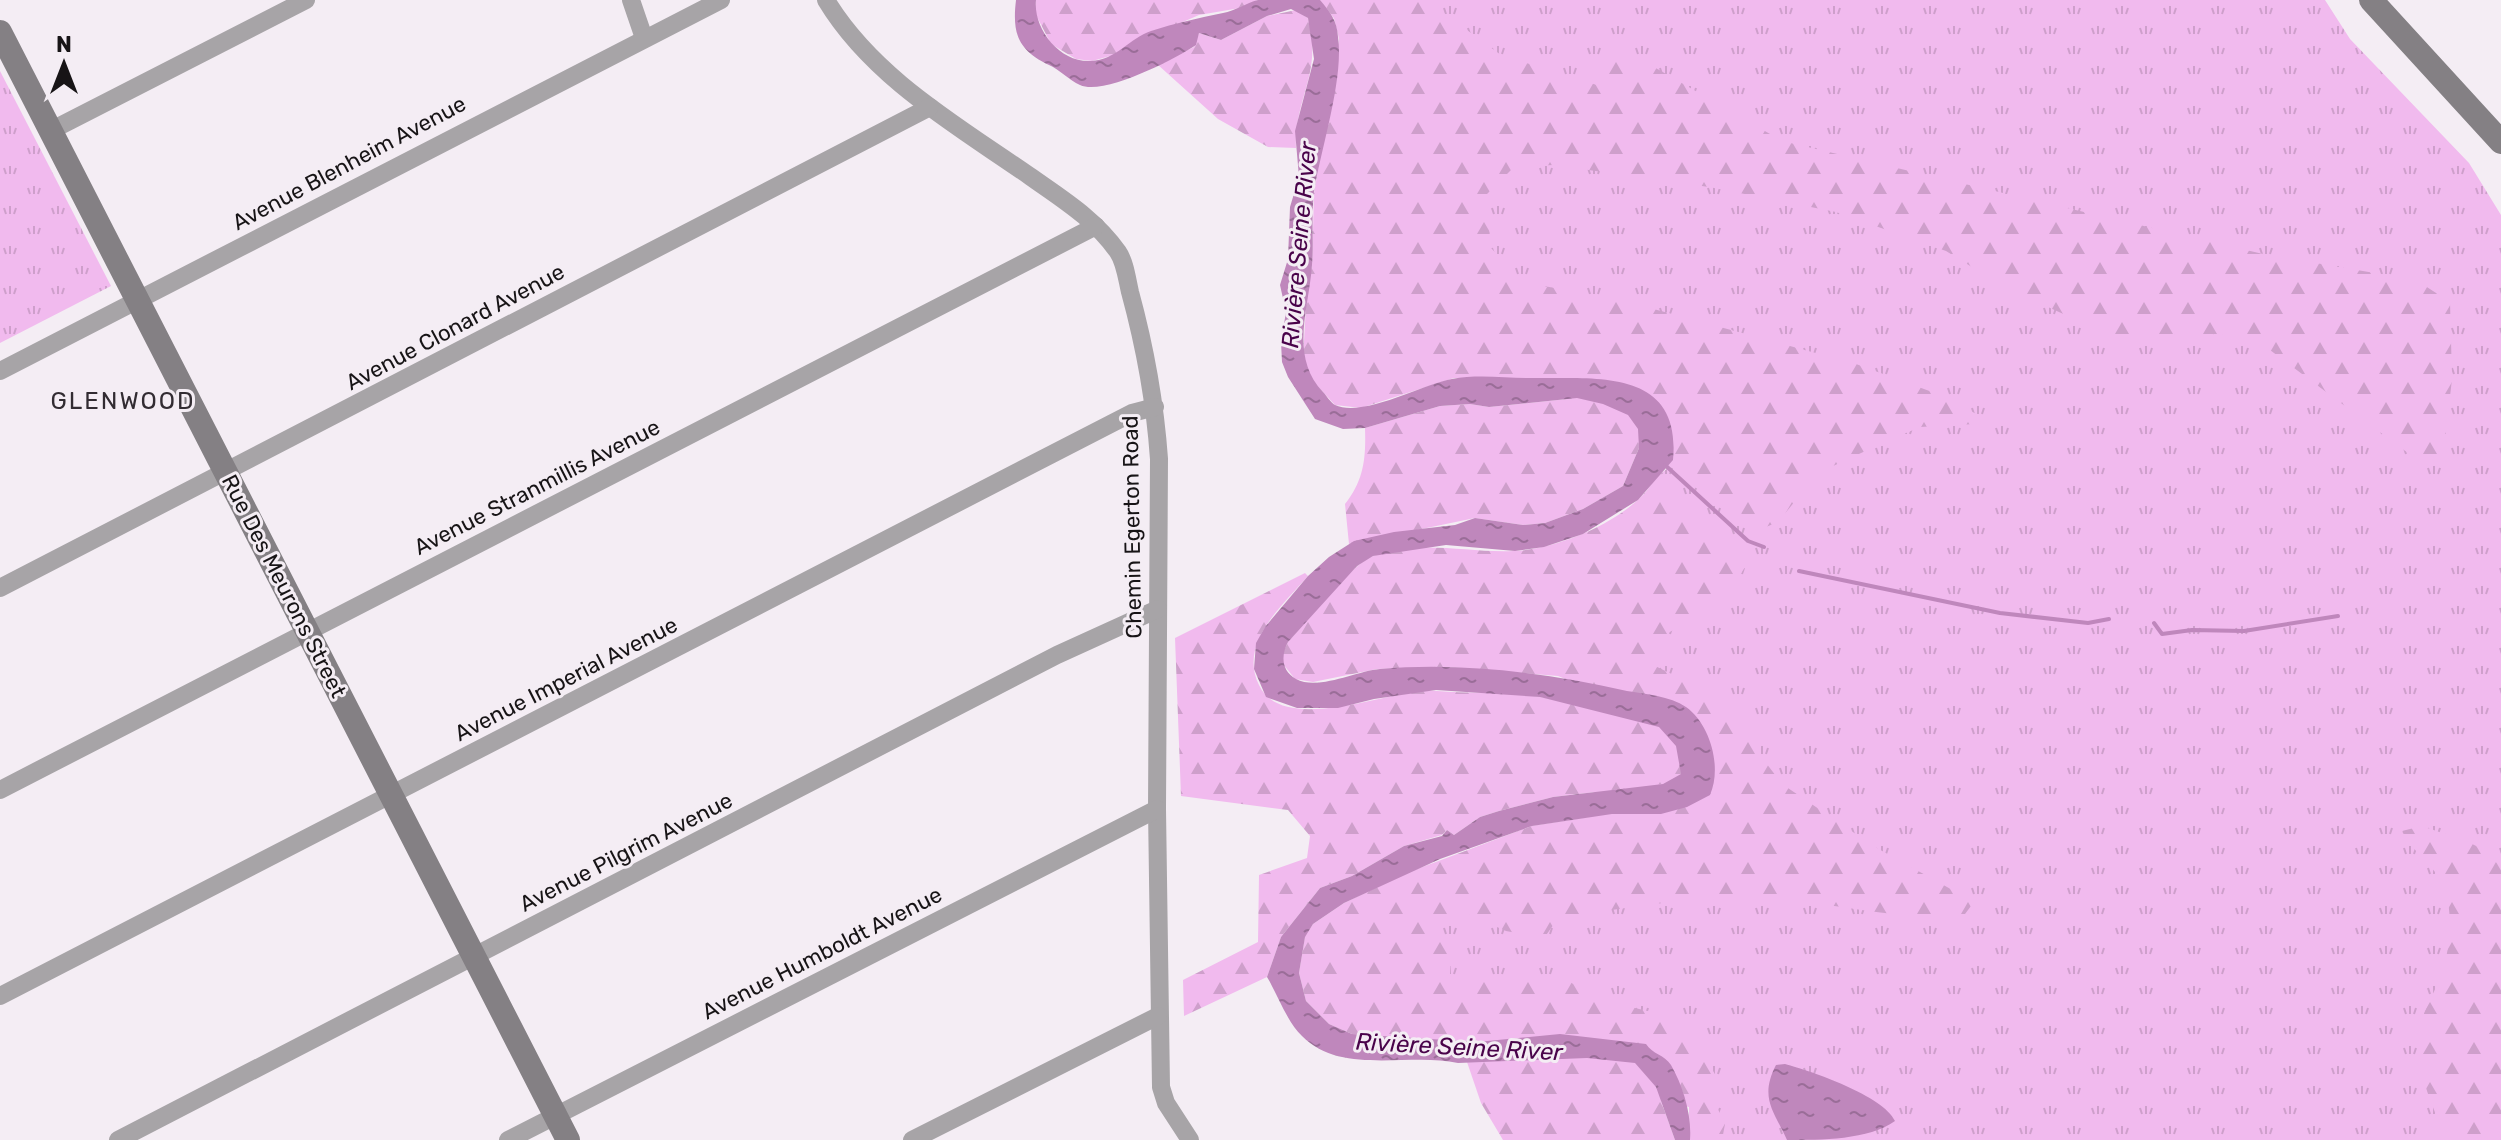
<svg xmlns="http://www.w3.org/2000/svg" width="2501" height="1140" viewBox="0 0 2501 1140" font-family="Rubik,sans-serif">
	<defs>
		<pattern id="grass-tufts" width="24" height="20" patternUnits="userSpaceOnUse" patternTransform="scale(2)"><rect width="24" height="20" fill="#f1baee"/><path d="M3 7l-1-3M5 7V3M7 7l1-3M15 17l-1-3M17 17v-4M19 17l1-3" fill="none" stroke="#ce9fcb"/></pattern>
		<pattern id="forest-firs" width="22" height="20" patternUnits="userSpaceOnUse" patternTransform="scale(2)"><rect width="22" height="20" fill="#f1baee"/><path d="M5 1l3.5 6h-7zM16 11l3.5 6h-7z" fill="#ce9fcb"/></pattern>
		<pattern id="water-ripples" width="26" height="14" patternUnits="userSpaceOnUse" patternTransform="scale(2)"><rect width="26" height="14" fill="#bf87bc"/><path d="M2 4q2-2 4 0t4 0M15 11q2-2 4 0t4 0" fill="none" stroke="#9a6d98"/></pattern>
	</defs>
	<rect width="100%" height="100%" fill="#f4edf4"/>
	<g fill="url(#grass-tufts)">
		<polygon points="1320,0 2325,0 2350,39 2469,163 2501,215 2501,1140 1690,1140 1689,1107 1352,1034 1456,855 1532,826 1589,817 1655,478 1668,468 1539,379 1334,18"/>
		<polygon points="0,71 111,286 0,343"/>
	</g>
	<g fill="url(#forest-firs)">
		<polygon points="1036,0 1258,0 1240,8 1199,15 1169,28 1152,31 1114,55 1092,61 1076,59 1051,44 1035,13"/>
		<polygon points="1320,0 1426,0 1501,55 1616,91 1598,67 1607,46 1654,67 1782,141 2263,254 2416,280 2450,302 2452,379 2443,458 2420,462 2266,347 2220,334 2165,335 2125,342 2006,288 1946,251 1836,212 1709,187 1553,165 1514,167 1486,195 1491,248 1523,282 1624,301 1856,364 1943,396 1993,423 1920,427 1874,447 1818,473 1778,522 1761,529 1673,460 1674,450 1611,378 1454,378 1361,408 1335,405 1309,377 1303,359 1307,288 1312,266 1314,194 1339,39 1334,18"/>
		<path d="M 1296,10 L 1308,18 C 1323,74 1294,98 1296,148 L 1268,147 L 1218,119 L 1157,64 L 1194,47 L 1199,33 L 1221,40 L 1267,16 Z"/>
		<path d="M 1577,398 L 1603,404 L 1628,415 L 1638,429 L 1639,448 L 1623,486 L 1583,509 L 1545,523 L 1523,525 L 1475,518 L 1349,544 L 1345,504 C 1364,480 1366,458 1365,428 L 1440,406 L 1470,404 L 1489,407 Z"/>
		<path d="M 1655,478 L 1748,562 L 1725,600 L 1656,640 L 1651,664 L 1715,695 L 1750,730 L 1763,759 L 1782,784 L 1875,847 L 1974,902 L 1962,918 C 1900,919 1841,905 1779,899 C 1706,892 1631,909 1559,917 L 1544,938 L 1506,931 L 1463,912 L 1439,918 L 1435,924 L 1452,945 L 1450,974 L 1481,982 L 1566,980 L 1605,1001 L 1669,1016 L 1693,1037 L 1716,1076 L 1715,1103 L 1725,1124 L 1722,1140 L 1690,1140 L 1689,1107 L 1670,1062 L 1650,1050 L 1560,1034 L 1477,1042 L 1352,1034 L 1329,1024 L 1306,1001 L 1299,973 L 1305,936 L 1313,924 L 1344,903 L 1409,872 L 1532,826 L 1612,814 L 1661,814 L 1706,736 L 1558,676 L 1449,667 L 1377,669 L 1313,682 L 1295,679 L 1283,664 L 1283,652 L 1288,642 C 1305,623 1352,563 1373,556 C 1419,539 1467,553 1513,551 C 1557,550 1635,518 1655,478 Z"/>
		<path d="M 1305,573 L 1308,576 C 1283,605 1238,643 1259,685 C 1284,738 1393,687 1437,691 C 1471,694 1507,691 1541,697 C 1572,703 1605,711 1636,721 C 1642,723 1653,723 1659,727 C 1672,736 1684,759 1681,774 L 1663,784 L 1553,797 L 1499,811 L 1480,817 L 1454,835 L 1447,830 L 1442,835 L 1404,846 L 1352,876 L 1320,888 L 1281,937 L 1267,977 L 1184,1016 L 1183,980 L 1258,942 L 1259,875 L 1307,858 L 1310,836 L 1288,810 L 1181,796 L 1175,638 Z"/>
		<path d="M 2422,826 C 2451,837 2483,841 2501,868 L 2501,1140 L 2447,1140 C 2433,1108 2416,1071 2418,1035 C 2420,1017 2431,999 2438,983 C 2449,956 2454,923 2446,894 C 2438,865 2414,856 2402,831 Z"/>
		<polygon points="1587,1058 1635,1063 1656,1087 1675,1140 1503,1140 1481,1103 1467,1062"/>
	</g>
	<g fill="url(#water-ripples)">
		<path d="M 1016,0 L 1036,0 C 1033,29 1060,63 1091,61 C 1116,60 1130,38 1151,31 C 1175,23 1199,18 1223,13 C 1235,11 1246,3 1258,0 C 1276,0 1301,0 1320,0 C 1330,12 1337,20 1338,37 C 1344,79 1321,148 1314,192 C 1311,217 1314,241 1312,265 C 1309,309 1289,356 1323,392 C 1326,395 1331,403 1335,405 C 1363,418 1423,384 1452,379 C 1477,374 1506,378 1531,378 C 1592,379 1682,366 1673,460 L 1638,500 L 1583,534 L 1544,547 L 1515,551 L 1446,545 L 1373,556 L 1357,566 L 1288,642 C 1281,655 1281,671 1296,679 C 1318,691 1356,671 1380,669 C 1463,662 1546,673 1627,691 C 1645,694 1670,696 1686,707 C 1711,725 1722,768 1710,795 L 1687,807 L 1661,814 L 1612,814 L 1532,826 L 1440,859 L 1344,903 L 1313,924 L 1305,937 L 1299,973 L 1306,1001 L 1329,1024 L 1352,1034 L 1477,1042 L 1560,1034 L 1646,1044 C 1652,1054 1665,1055 1671,1065 C 1683,1086 1692,1115 1690,1140 L 1675,1140 L 1656,1087 L 1635,1063 L 1587,1058 L 1458,1063 C 1410,1052 1341,1076 1302,1036 C 1287,1022 1278,995 1267,977 L 1281,937 L 1320,888 L 1352,876 L 1404,846 L 1442,836 L 1447,830 L 1454,835 L 1480,817 L 1499,811 L 1553,797 L 1663,784 L 1681,774 L 1676,746 L 1659,727 L 1540,697 L 1436,690 L 1374,699 L 1338,708 L 1297,708 L 1266,697 L 1254,669 L 1256,643 L 1265,627 L 1308,576 L 1329,557 L 1354,541 L 1394,532 L 1455,525 L 1475,518 L 1523,525 L 1545,523 L 1583,509 L 1623,486 L 1639,448 L 1638,429 L 1628,415 L 1603,404 L 1577,398 L 1489,407 L 1470,404 L 1440,406 L 1365,428 L 1343,429 L 1315,419 L 1288,377 L 1282,362 L 1281,342 L 1286,312 L 1280,285 L 1288,259 L 1290,207 L 1299,177 L 1295,131 L 1314,59 L 1308,18 L 1291,9 L 1267,16 L 1221,40 L 1199,33 L 1196,45 C 1175,59 1104,96 1080,85 C 1069,80 1060,70 1049,65 C 1018,50 1012,34 1016,0 Z"/>
		<path d="M 1785,1064 C 1811,1071 1884,1096 1895,1121 C 1869,1140 1821,1140 1787,1140 C 1774,1111 1759,1098 1776,1065 Z"/>
	</g>
	<g fill="none" stroke-linecap="round" stroke-linejoin="round">
		<g stroke="#bf87bc" stroke-width="4">
			<polyline points="1665,465 1748,541 1764,547"/>
			<polyline points="1799,571 2000,613 2088,623 2109,619"/>
			<polyline points="2154,623 2162,634 2192,630 2244,631 2338,616"/>
		</g>
		<g stroke="#a7a4a7" stroke-width="18">
			<polyline points="631,0 644,38"/>
			<path d="M 826,0 C 873,78 958,126 1031,177 C 1062,199 1095,219 1118,252 C 1125,262 1127,279 1130,292 C 1145,347 1155,402 1159,459 L 1157,809 L 1161,1087 L 1166,1103 L 1190,1140"/>
			<polyline points="50,131 306,0"/>
			<polyline points="0,371 721,0"/>
			<polyline points="0,588 930,107"/>
			<polyline points="0,790 1096,226"/>
			<polyline points="0,996 1132,413 1155,407"/>
			<polyline points="118,1140 1057,655 1158,609"/>
			<polyline points="508,1140 1157,809"/>
			<polyline points="912,1140 1158,1016"/>
		</g>
		<g stroke="#848084" stroke-width="24">
			<polyline points="2371,0 2501,142"/>
			<polyline points="0,32 568,1140"/>
		</g>
	</g>
	<g text-anchor="middle" dominant-baseline="central" stroke-width="6" stroke-linejoin="round" paint-order="stroke">
		<g font-size="22" fill="#171416" stroke="#f4edf4">
			<text transform="translate(349 163) rotate(-28)">Avenue Blenheim Avenue</text>
			<text transform="translate(455 327) rotate(-28)">Avenue Clonard Avenue</text>
			<text transform="translate(537 487) rotate(-27)">Avenue Stranmillis Avenue</text>
			<text transform="translate(1132 527) rotate(-91)">Chemin Egerton Road</text>
			<text transform="translate(284 586) rotate(63)">Rue Des Meurons Street</text>
			<text transform="translate(566 679) rotate(-27)">Avenue Imperial Avenue</text>
			<text transform="translate(626 852) rotate(-27)">Avenue Pilgrim Avenue</text>
			<text transform="translate(822 953) rotate(-27)">Avenue Humboldt Avenue</text>
		</g>
		<g font-size="24" font-style="italic" fill="#49034a" stroke="#f4edf4">
			<text transform="translate(1299 245) rotate(-85)">Rivière Seine River</text>
			<text transform="translate(1459 1047) rotate(3)">Rivière Seine River</text>
		</g>
		<g font-size="24" letter-spacing="2" fill="#322c32" stroke="#f4edf4">
			<text x="123" y="401">GLENWOOD</text>
		</g>
	</g>
	<g transform="translate(64 64)" stroke="#f4edf4" stroke-width="6" paint-order="stroke">
	<path d="M0-6L14 30L0 20L-14 30Z" fill="#171416"/>
	<text y="-12" font-size="22" font-weight="bold" text-anchor="middle" fill="#171416">N</text>
	</g>
</svg>
